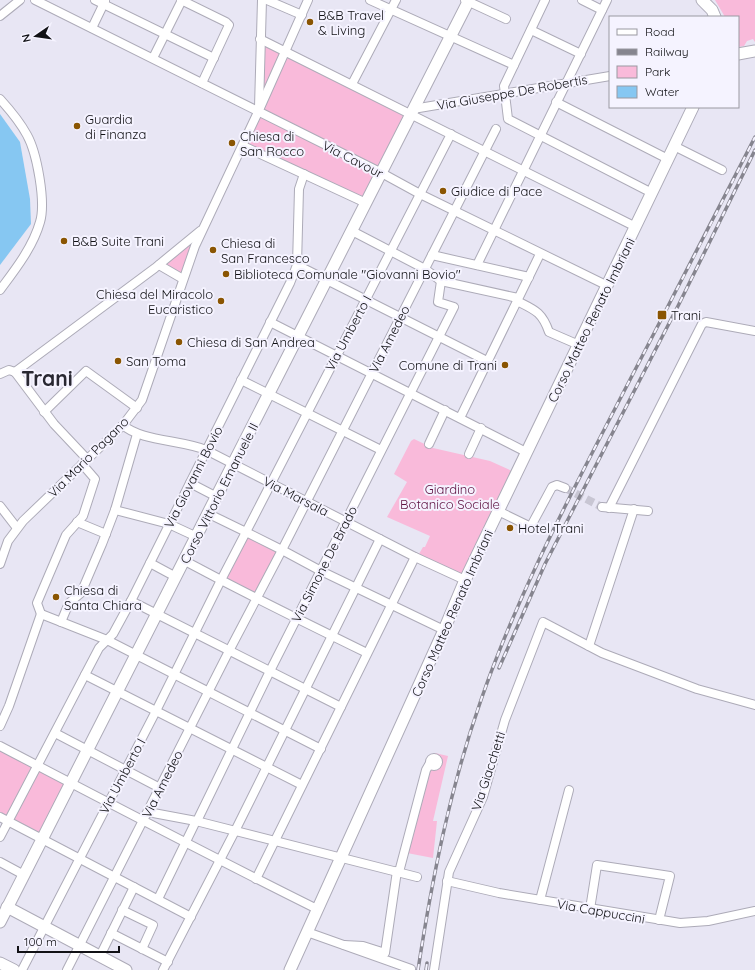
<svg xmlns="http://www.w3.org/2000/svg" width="755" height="970" viewBox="0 0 755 970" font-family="Quicksand,sans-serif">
	<rect width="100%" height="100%" fill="#e8e6f4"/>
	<g fill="#f9bada">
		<polygon points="715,0 755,0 755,42 753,39 747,41 744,46 738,47 738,17 725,17"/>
		<polygon points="263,42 284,52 263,98"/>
		<polygon points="289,58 403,113 405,116 363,199 248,144 248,141 286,59"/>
		<polygon points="200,233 182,277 161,265"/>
		<polygon points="414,439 433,448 490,461 512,471 462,577 419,554 423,547 425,547 430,536 387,517 407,482 394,474 411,441"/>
		<polygon points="247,534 280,551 256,596 223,580"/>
		<polygon points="0,748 35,767 7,818 0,814"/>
		<path d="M 435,753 L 448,756 L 433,821 L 437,821 L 433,858 L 407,853 L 428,771 L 438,768 C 444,758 437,759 435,753 Z"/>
		<polygon points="39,769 68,784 42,836 12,821"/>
	</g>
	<polygon fill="#86c7f2" points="0,114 20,142 30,199 31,224 0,265"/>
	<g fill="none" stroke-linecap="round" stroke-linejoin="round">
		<polyline stroke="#c8c6d3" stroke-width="8" stroke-dasharray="8 4" stroke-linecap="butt" points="565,488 602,507"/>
		<g stroke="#adabb8" stroke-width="10">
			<g id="street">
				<polyline points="35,0 378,171 420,194 608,286"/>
				<polyline points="95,0 214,58"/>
				<polyline points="181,0 226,22 229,25 202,83"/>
				<polyline points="267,0 302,15"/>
				<polyline points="370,0 514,65"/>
				<polyline points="465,0 506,19"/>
				<polyline points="545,0 504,86 508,119 652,193"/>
				<polyline points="582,0 602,10"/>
				<polyline points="0,16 20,0"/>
				<polyline points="92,28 105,1"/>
				<polyline points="531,30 581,54"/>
				<polyline points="260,39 636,227"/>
				<polyline points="153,58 182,0"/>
				<polyline points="352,84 396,0"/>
				<path d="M 0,99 C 10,110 20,122 27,135 C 37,153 46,202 40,222 C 33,247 15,270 0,290"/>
				<polyline points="556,102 668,159"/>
				<polyline points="259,107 262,0"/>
				<polyline points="413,109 610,76"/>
				<polyline points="243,146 366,203"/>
				<polyline points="674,146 722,170"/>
				<polyline points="352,231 425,269 441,281 518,298"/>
				<polyline points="432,255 529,277"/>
				<polyline points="159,265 183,279"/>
				<polyline points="297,265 487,361"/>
				<polyline points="477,265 607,0"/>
				<path d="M 517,301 C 535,310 542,312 549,332 L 579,345"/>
				<polyline points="270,322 526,452"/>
				<polyline points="15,372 155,268 200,231"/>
				<polyline points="15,372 54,424 87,459"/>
				<polyline points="0,374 9,370 15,372"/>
				<polyline points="241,380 381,450"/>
				<polyline points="44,412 86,371 137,408"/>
				<polyline points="460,418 540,254"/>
				<path d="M 123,425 C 140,441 182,440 206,450 L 415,557 L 465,580"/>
				<polyline points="429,444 445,410"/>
				<polyline points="469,454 481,428"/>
				<polyline points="190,483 217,497"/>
				<polyline points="0,506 17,528"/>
				<polyline points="602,507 648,511"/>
				<polyline points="609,508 702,324 706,322 755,331"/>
				<polyline points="115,510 169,524 197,537"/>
				<polyline points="498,511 529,526 531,526 552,487 557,485 565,488"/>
				<polyline points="209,514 246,532 451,134"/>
				<polyline points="77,522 106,534"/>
				<polyline points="150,563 176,577"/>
				<polyline points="0,564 8,541 23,521 123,425 142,400 195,246 259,110 308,0"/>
				<polyline points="131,601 341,707"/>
				<polyline points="41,614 107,640 321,749"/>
				<polyline points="41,614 37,603 66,535 83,516 95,479 82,464"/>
				<polyline points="61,622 69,603 81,593 102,544 115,510 137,434"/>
				<polyline points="444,630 321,571 282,550 496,129"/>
				<polyline points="589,646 634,509"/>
				<polyline points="85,675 302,785"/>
				<polyline points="0,726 9,706 41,614"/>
				<polyline points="55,733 160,788"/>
				<path d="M 0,746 C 105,801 210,856 317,909"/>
				<circle cx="434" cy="762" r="4"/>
				<polyline points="148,812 196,821 417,877"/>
				<polyline points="0,817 191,917"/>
				<polyline points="197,821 270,671 454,307 438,302 441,281"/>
				<polyline points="0,837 99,648 113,634 131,601 290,283 297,265 299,189 304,174"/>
				<polyline points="0,862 24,875"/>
				<polyline points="399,872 426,770 430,763"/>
				<polyline points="256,879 415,557"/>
				<polyline points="447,881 499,893 680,923 708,921 755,911"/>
				<polyline points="158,899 196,821"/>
				<polyline points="540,900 569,790"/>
				<polyline points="590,909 597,865 670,876 659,920"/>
				<polyline points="122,910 153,925 142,949"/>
				<polyline points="307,932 411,969"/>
				<polyline points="111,933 168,962"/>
				<polyline points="344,945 363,946 385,953 397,871"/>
				<polyline points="100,956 134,887"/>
				<polyline points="22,970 156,711 221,580 185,561"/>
				<path d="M 67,970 L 229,651 L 282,550 L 246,532 L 221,580 C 269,605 318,629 367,653"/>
				<polyline points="163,970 235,831 380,539"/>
				<polyline points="434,970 449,872 483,797 505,720 543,622 602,653 697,689 755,705"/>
			</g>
		</g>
		<g stroke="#adabb8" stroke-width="13">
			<g id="secondary">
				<polyline points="702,0 712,10 715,17"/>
				<polyline points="738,54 755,51"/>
				<polyline points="7,907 126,970"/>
				<polyline points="0,922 469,0"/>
				<polyline points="0,963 14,970"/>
				<polyline points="290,970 444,630 465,580 693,107"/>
			</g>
		</g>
		<use href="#street" stroke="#fff" stroke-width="8"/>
		<use href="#secondary" stroke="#fff" stroke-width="11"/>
		<g stroke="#86858f" stroke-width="3.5">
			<g id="rail">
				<polyline points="499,668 545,564 678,306 755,150"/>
				<path d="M 418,970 C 432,879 450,788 481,700 C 514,605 559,517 605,428 C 655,331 706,234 755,137"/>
				<polyline points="426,970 427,963"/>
			</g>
		</g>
		<use href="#rail" stroke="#f5f3ff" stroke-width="2" stroke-dasharray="6" stroke-linecap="butt"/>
	</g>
	<g fill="#8a5502" stroke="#f5f3ff" stroke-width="1.5">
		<circle cx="310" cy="22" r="4"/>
		<circle cx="77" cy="126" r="4"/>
		<circle cx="232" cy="143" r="4"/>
		<circle cx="443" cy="191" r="4"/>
		<circle cx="64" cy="241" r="4"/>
		<circle cx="213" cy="250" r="4"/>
		<circle cx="226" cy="274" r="4"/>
		<circle cx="221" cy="301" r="4"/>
		<rect x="657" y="310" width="10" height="10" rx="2"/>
		<circle cx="179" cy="342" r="4"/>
		<circle cx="118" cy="361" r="4"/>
		<circle cx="505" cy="365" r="4"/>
		<circle cx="510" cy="528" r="4"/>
		<circle cx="56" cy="597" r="4"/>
	</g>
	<g text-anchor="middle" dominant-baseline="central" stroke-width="4" stroke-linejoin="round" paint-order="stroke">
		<g font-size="13" fill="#111115" stroke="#f5f3ff" text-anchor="start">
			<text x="318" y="15">B&amp;B Travel<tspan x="318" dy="15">&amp; Living</tspan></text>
			<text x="85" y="119">Guardia<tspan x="85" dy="15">di Finanza</tspan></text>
			<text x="240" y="136">Chiesa di<tspan x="240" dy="15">San Rocco</tspan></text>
			<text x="451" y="191">Giudice di Pace</text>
			<text x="72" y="241">B&amp;B Suite Trani</text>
			<text x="221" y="243">Chiesa di<tspan x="221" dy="15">San Francesco</tspan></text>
			<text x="234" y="274">Biblioteca Comunale "Giovanni Bovio"</text>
			<text x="213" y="294" text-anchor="end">Chiesa del Miracolo<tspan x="213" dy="15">Eucaristico</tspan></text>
			<text x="671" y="315">Trani</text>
			<text x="187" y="342">Chiesa di San Andrea</text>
			<text x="126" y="361">San Toma</text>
			<text x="497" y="365" text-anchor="end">Comune di Trani</text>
			<text x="518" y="528">Hotel Trani</text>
			<text x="64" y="590">Chiesa di<tspan x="64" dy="15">Santa Chiara</tspan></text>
		</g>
		<g font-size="13" fill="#111115" stroke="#f5f3ff">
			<text transform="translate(512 92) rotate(-10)">Via Giuseppe De Robertis</text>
			<text transform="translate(353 159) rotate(27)">Via Cavour</text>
			<text transform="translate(591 320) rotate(-64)">Corso Matteo Renato Imbriani</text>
			<text transform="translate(348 333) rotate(-62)">Via Umberto I</text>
			<text transform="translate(389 339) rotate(-63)">Via Amedeo</text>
			<text transform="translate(88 457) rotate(-45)">Via Mario Pagano</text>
			<text transform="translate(193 477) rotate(-63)">Via Giovanni Bovio</text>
			<text transform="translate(219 493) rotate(-63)">Corso Vittorio Emanuele II</text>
			<text transform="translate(296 496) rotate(27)">Via Marsala</text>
			<text transform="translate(324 564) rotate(-63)">Via Simone De Brado</text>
			<text transform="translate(452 613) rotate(-66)">Corso Matteo Renato Imbriani</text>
			<text transform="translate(488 771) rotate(-72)">Via Giacchetti</text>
			<text transform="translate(122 776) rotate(-62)">Via Umberto I</text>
			<text transform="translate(162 784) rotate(-63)">Via Amedeo</text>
			<text transform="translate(601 911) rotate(10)">Via Cappuccini</text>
		</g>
		<g font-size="13" fill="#5f1242" stroke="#f5f3ff">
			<text x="450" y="489">Giardino<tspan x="450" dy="15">Botanico Sociale</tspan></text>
		</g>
		<g font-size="21" font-weight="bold" fill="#292832" stroke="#f5f3ff">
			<text x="47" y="378">Trani</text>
		</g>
	</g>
	<rect x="609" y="16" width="130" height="92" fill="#f5f3ff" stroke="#9a99a1"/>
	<rect x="617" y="29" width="20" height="6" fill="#ffffff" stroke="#9a99a1"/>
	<text x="645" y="36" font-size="12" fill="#111115">Road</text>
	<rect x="617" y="49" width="20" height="6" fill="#86858f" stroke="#9a99a1"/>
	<text x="645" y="56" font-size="12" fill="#111115">Railway</text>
	<rect x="617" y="66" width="20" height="12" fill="#f9bada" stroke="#9a99a1"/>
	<text x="645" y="76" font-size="12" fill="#111115">Park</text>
	<rect x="617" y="86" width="20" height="12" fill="#86c7f2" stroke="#9a99a1"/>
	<text x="645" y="96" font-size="12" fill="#111115">Water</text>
	<g transform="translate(36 36) rotate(257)" stroke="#f5f3ff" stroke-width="3" paint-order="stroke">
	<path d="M0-3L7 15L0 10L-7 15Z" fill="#111115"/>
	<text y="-6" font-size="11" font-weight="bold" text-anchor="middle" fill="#111115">N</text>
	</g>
	<path d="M18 946v6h101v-6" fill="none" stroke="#111115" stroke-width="2"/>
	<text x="24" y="946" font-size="12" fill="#111115" stroke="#f5f3ff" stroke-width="3" paint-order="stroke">100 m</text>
</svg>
